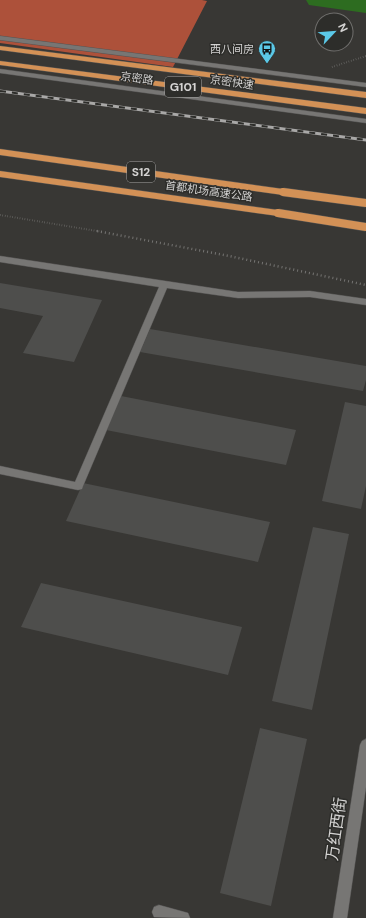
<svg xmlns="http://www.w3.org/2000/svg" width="366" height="918" viewBox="0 0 366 918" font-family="'DM Sans','Noto Sans SC',sans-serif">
	<rect width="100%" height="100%" fill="#383734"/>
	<polygon fill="#ad513a" points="0,0 202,0 207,1 173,67 0,43"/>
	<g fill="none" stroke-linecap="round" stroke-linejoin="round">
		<polygon fill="#2d6c20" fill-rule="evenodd" points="306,0 366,0 366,13 309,5"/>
	</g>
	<g fill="#4e4e4c">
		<polygon points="0,283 102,300 74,362 23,353 43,316 0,308"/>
		<polygon points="150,329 366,366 366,380 363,391 140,352"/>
		<polygon points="121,396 296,430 286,465 106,430"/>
		<polygon points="345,402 366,406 366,486 361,509 322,501"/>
		<polygon points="83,483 270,522 258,562 66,521"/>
		<polygon points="313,527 349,534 312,710 272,701"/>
		<polygon points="41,583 242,627 228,675 21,627"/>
		<polygon points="260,728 307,739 271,906 220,893"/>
	</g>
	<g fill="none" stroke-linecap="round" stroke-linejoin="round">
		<g stroke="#555453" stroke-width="1">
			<polygon id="lane" points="159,905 188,913 190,918 154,917 152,912 154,907"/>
		</g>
		<g stroke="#555453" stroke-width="1">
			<polygon id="street" points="0,256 238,292 310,291 366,299 366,305 310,297 238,298 167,288 83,486 82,489 78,490 0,474 0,466 75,482 159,287 0,262"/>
		</g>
		<g stroke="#555453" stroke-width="1">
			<g id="secondary">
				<polygon points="0,36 366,83 366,87 0,40"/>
				<polygon points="0,69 366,119 366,123 0,73"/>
				<polygon points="366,739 366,787 347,918 333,918 360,745 362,741"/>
			</g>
		</g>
		<g stroke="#555453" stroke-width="1">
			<g id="highway">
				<polygon points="0,46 366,92 366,98 0,50"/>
				<polygon points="0,61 366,108 366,114 0,65"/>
				<polygon points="0,149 283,189 288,192 283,195 0,155"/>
				<polygon points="0,171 278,210 283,213 278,216 0,177"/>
			</g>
		</g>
		<g stroke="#757472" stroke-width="2" stroke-dasharray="0.5 2" stroke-linecap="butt">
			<polyline points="332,67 366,56"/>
			<polyline points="0,215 103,232"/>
		</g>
		<polyline stroke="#757472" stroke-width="2.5" stroke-dasharray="1 3" stroke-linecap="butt" points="97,231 229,256 366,285"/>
		<use href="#lane" fill="#777674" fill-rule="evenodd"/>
		<use href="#street" fill="#777674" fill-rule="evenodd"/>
		<use href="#secondary" fill="#777674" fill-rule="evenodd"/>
		<use href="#highway" fill="#d39156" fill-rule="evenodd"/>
		<g stroke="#a9a8a7" stroke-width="3">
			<polyline id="rail" points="0,91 366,140"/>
		</g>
		<use href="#rail" stroke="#2d2d2a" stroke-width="2" stroke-dasharray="6" stroke-linecap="butt"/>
		<g stroke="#555453" stroke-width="9" stroke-linecap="butt">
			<g id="highway-bridge">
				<polyline points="283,192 366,203"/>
				<polyline points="278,213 366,227"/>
			</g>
		</g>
		<use href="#highway-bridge" stroke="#d39156" stroke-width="8"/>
	</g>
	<defs>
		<g id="bus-pin" transform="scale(0.9)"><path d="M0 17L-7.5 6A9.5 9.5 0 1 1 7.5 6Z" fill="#5bc8e7" stroke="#2d2d2a"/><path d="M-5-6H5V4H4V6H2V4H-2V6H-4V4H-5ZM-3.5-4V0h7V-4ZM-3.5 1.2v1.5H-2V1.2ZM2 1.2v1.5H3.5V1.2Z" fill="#111"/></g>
	</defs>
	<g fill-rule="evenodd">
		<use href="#bus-pin" x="267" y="49"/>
	</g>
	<g text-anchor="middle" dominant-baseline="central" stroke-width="3" stroke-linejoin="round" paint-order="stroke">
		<g font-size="11" fill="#d4d3d2" stroke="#2d2d2a" text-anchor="end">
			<text x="254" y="49">西八间房</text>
		</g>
		<g font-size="11" fill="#d4d3d2" stroke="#2d2d2a">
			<text transform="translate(137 78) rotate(8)">京密路</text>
			<text transform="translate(232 82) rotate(8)">京密快速</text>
			<text transform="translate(209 191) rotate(8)">首都机场高速公路</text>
		</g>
		<g fill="#2d2d2a" stroke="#a2a1a0" stroke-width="1">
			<rect x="165" y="77" width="36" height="20" rx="3"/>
			<rect x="127" y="162" width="28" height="20" rx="3"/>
		</g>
		<g font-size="12" font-weight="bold" fill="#d4d3d2">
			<text x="183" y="87">G101</text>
			<text x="141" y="172">S12</text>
		</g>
		<g font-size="16" fill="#d4d3d2" stroke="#2d2d2a">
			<text transform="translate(336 829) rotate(-82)">万红西街</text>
		</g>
	</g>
	<g transform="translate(334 32) rotate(64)"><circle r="19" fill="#2d2d2a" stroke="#706f6d"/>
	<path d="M0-3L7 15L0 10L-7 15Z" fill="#5bc8e7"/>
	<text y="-6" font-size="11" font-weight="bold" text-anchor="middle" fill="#d4d3d2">N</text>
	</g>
</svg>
